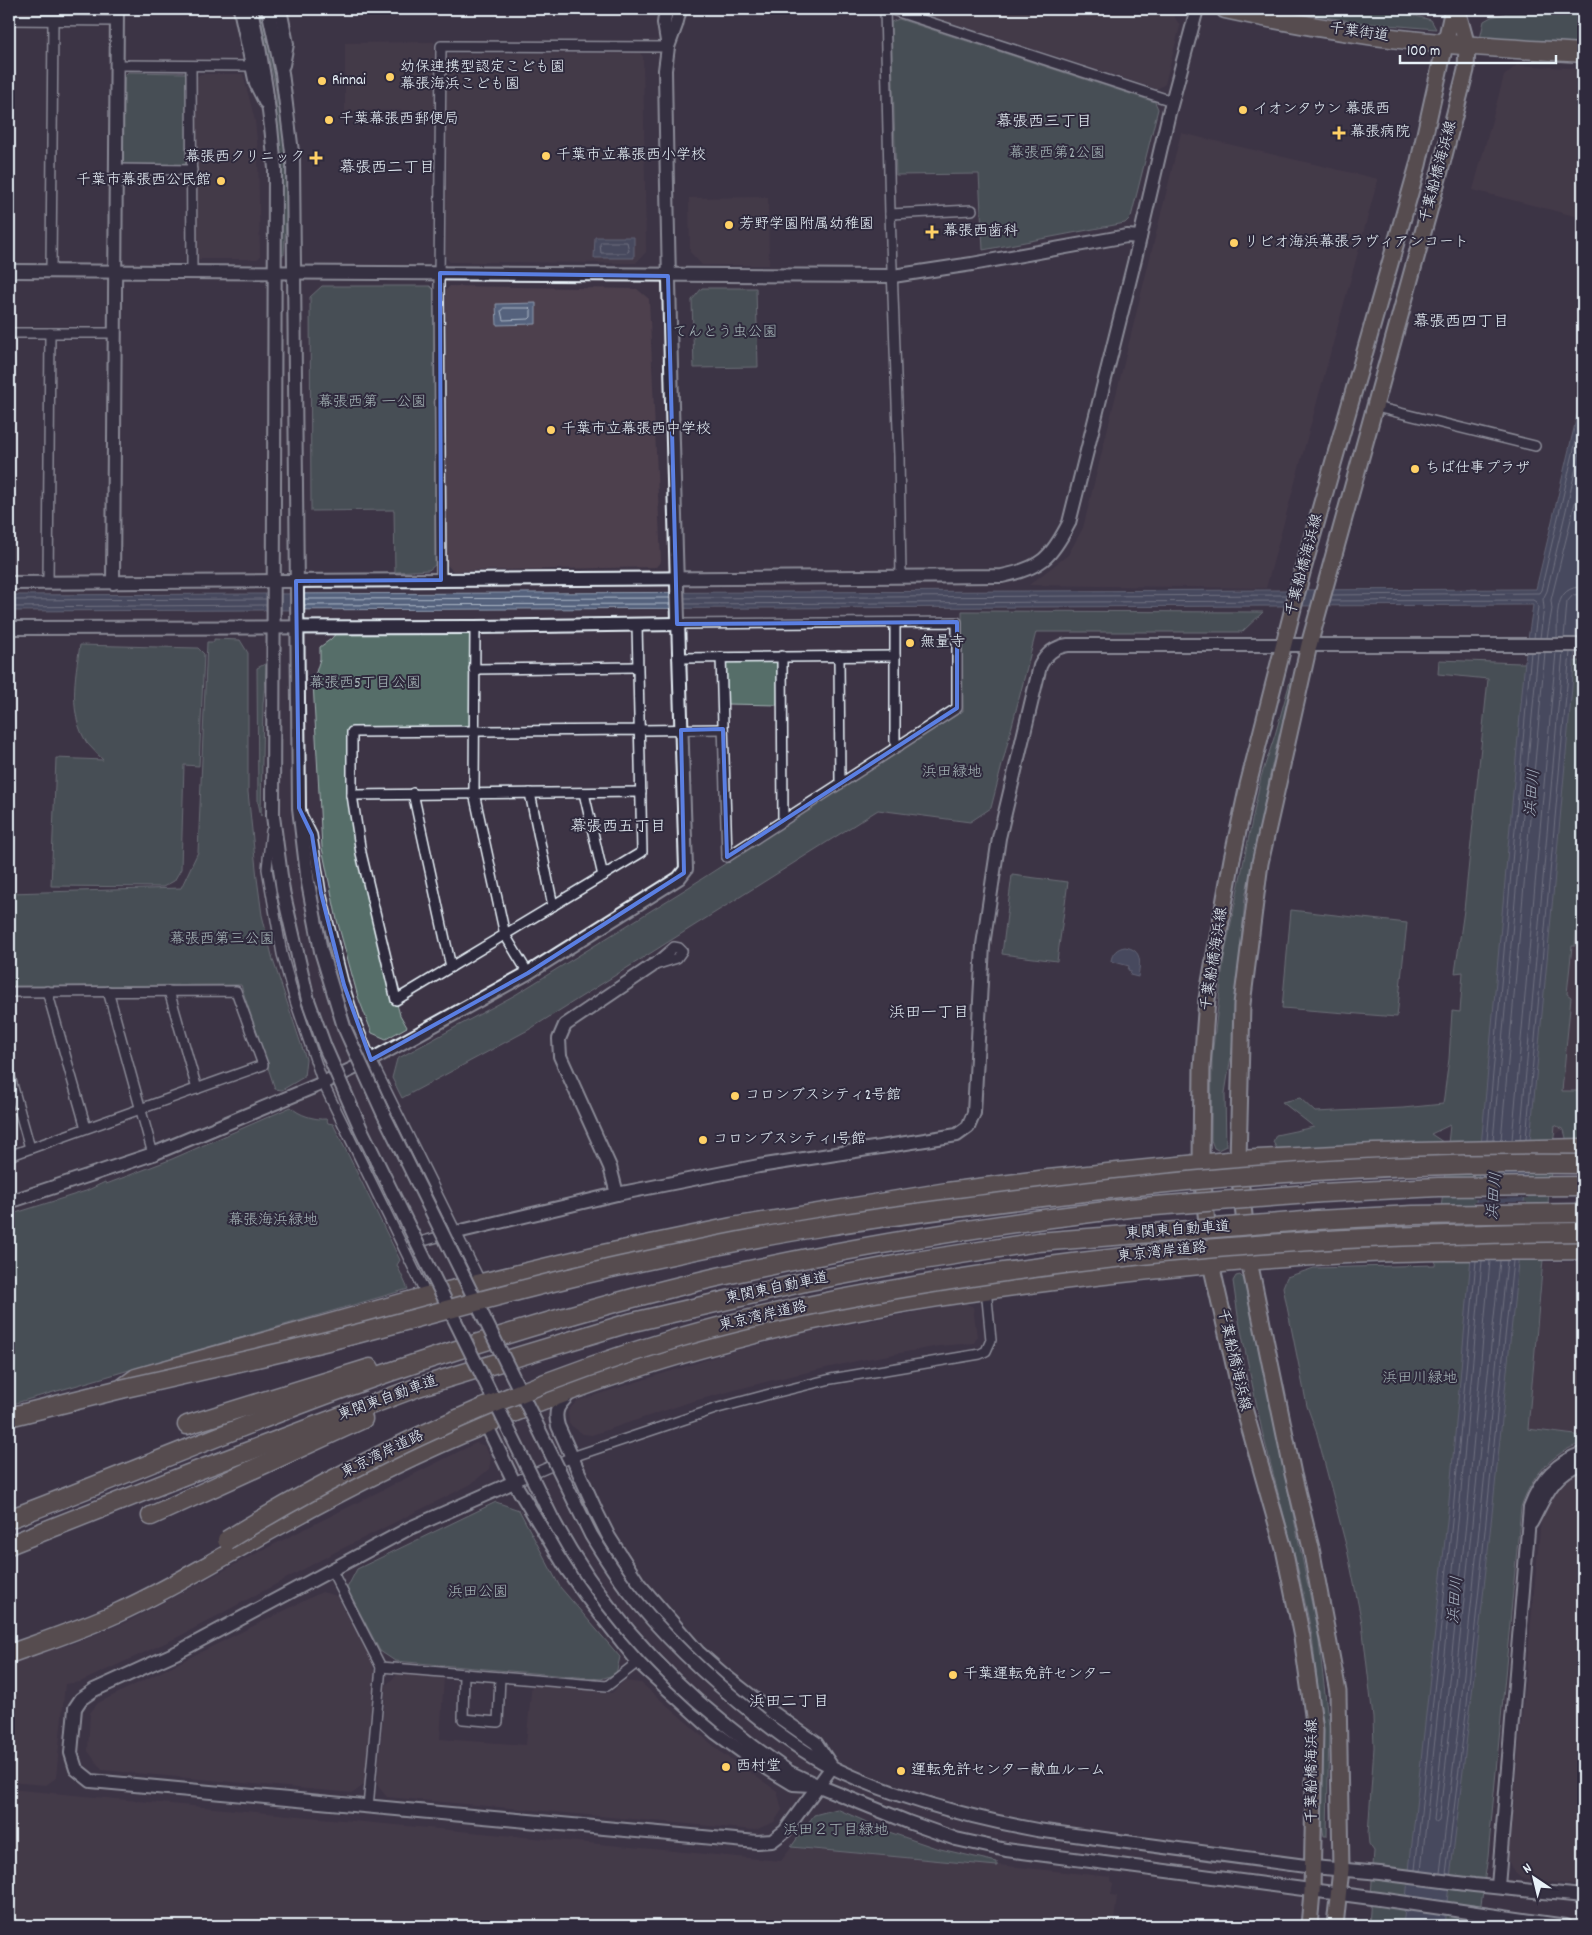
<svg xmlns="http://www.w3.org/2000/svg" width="1592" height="1935" viewBox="0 0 1592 1935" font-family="Dekko,'Klee One',sans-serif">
	<rect width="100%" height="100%" fill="#3d3445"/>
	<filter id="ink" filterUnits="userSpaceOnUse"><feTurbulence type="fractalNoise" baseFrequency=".02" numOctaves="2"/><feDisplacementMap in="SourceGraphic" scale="10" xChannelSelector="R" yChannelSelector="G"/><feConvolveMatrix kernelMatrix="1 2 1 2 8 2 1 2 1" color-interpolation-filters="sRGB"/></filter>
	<g filter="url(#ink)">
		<g fill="#4d404e">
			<polygon points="910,9 1163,9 1171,11 1180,26 1165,84 1157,89"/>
			<polygon points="434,42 434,110 345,111 345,43"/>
			<polygon points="640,53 643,57 646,252 636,263 450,262 446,258 447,60 450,54"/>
			<polygon points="1517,65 1583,69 1583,218 1473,190 1504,76"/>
			<polygon points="201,74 243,74 255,121 258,150 260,257 257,259 199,259 195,256 196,77"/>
			<polygon points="1181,133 1378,179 1266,588 1029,585 1068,555 1083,528"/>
			<polygon points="768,197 769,265 702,265 690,252 689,198"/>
			<polygon points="450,286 637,289 649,299 661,561 656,567 453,571 447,565 446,290"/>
			<polygon points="1583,832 1583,1121 1575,1121 1554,1136"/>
			<polygon points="1544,1262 1583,1262 1583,1436 1528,1429"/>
			<polygon points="965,1303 973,1307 977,1337 974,1343 939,1346 861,1360 769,1381 690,1402 592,1435 583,1434 569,1424 568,1411 577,1401 737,1350 808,1332"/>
			<polygon points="476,1443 485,1446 491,1458 489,1469 471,1484 339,1550 178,1637 80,1682 65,1684 56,1778 46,1785 9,1782 9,1662 72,1644 129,1621 249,1557"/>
			<polygon points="1583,1467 1583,1886 1521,1878 1513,1871 1508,1860 1541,1520 1544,1508 1558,1484"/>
			<polygon points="322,1592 337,1596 372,1661 374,1672 365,1784 353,1793 102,1770 88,1751 90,1713 98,1703"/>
			<polygon points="399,1673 444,1676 440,1739 526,1745 532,1682 612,1693 624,1681 641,1683 723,1754 777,1791 782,1810 774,1822 755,1830 387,1797 377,1785 386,1685"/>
			<polygon points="9,1789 781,1861 791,1848 998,1865 1111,1877 1110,1881 1113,1883 1111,1895 1117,1896 1114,1921 1118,1922 1118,1926 9,1926"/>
		</g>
		<g fill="#576e69" stroke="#a0b0b0">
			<polygon points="259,9 264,9 275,59 289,169 284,255 281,254 280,250 276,91"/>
			<path d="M 1277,9 C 1326,6 1383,6 1431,20 L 1436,29 L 1363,23 Z"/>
			<polygon points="1508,13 1583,16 1583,43 1480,39 1484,21 1491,17"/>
			<polygon points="899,19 1155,102 1158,109 1131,217 1125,223 983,250 979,174 896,175 891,22"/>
			<polygon points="128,72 185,73 189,78 187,165 184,167 125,168 123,164 124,76"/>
			<polygon points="322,286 430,286 434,290 435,565 429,570 395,572 394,510 311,511 310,297"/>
			<polygon points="702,288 756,288 758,367 694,368 692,300"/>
			<polygon points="962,611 1263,612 1242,632 1036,632 991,808 970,822 878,810 530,1029 402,1098 392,1078 397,1059 515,995 689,887 963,711"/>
			<polygon points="341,628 471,633 471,727 350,730 350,796 384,959 400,1015 407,1027 386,1039 372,1033 358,997 337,920 322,848 313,682 320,659 320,647 331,639"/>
			<polygon points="214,639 240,640 248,653 248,792 257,878 262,915 273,960 306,1059 304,1077 282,1090 275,1089 241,985 9,986 9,893 181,888 198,852 207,642 214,642"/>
			<path d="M 80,645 L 198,648 L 204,654 L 199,766 L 184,765 L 181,869 L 174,881 L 163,887 L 51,886 L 56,758 L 103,760 C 98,754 92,749 87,743 C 68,714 75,677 80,645 Z"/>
			<path d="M 1439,660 L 1521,663 L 1583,661 L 1583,867 L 1575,946 L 1572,946 L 1567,994 L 1571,997 L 1562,1091 L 1583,1091 L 1583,1142 L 1567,1142 L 1564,1130 L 1555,1125 L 1528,1429 L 1583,1436 L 1583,1443 C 1552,1452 1531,1477 1521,1507 L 1488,1856 L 1478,1926 L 1369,1926 L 1374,1851 L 1369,1844 L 1368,1834 L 1374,1747 L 1373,1718 L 1362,1623 L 1347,1549 L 1317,1434 L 1307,1406 L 1283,1287 L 1287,1277 L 1314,1268 L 1435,1265 L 1450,1125 L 1431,1134 L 1446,1144 L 1278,1150 L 1273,1142 L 1276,1135 L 1314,1127 L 1282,1102 L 1300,1098 L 1315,1112 L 1403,1108 L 1443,1104 L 1449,1059 L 1452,1011 L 1460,1012 L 1463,972 L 1455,973 L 1464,910 L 1488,679 L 1438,674 Z"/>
			<polygon points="776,661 780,665 779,705 726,704 725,664 727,662"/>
			<polygon points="267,663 263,704 261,816 258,802 257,668"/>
			<polygon points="1291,678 1292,680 1271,770 1245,898 1233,1044 1225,1093 1226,1146 1218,1150 1214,1148 1211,1140 1212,1056 1224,957 1261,777 1275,735"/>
			<polygon points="1012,875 1068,882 1057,961 1002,954"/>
			<polygon points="1291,910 1407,923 1397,1017 1282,1008"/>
			<path d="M 291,1107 C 298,1115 315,1120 326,1119 L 328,1123 L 333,1124 L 400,1260 L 397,1265 L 408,1289 L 9,1405 L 9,1215 L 86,1191 L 105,1182 L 106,1184 L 109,1183 L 172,1159 Z"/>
			<polygon points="1240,1275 1244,1279 1318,1634 1329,1727 1327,1836 1324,1836 1322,1826 1323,1735 1312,1635 1298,1569 1262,1431 1238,1316 1233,1281 1236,1276"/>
			<polygon points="496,1502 519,1510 560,1587 620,1657 616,1674 601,1679 395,1661 380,1651 347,1588 357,1569"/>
			<polygon points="837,1809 892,1833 936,1848 997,1862 997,1866 791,1847 814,1815"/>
		</g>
		<g fill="#54627d" stroke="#8f9bae">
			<polygon points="595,237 634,237 634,258 594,258"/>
			<polygon points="536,303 536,324 497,325 496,304"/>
			<path d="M 1583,390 L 1583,605 L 1577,605 L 1574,665 C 1536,1086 1497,1507 1444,1926 L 1403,1926 L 1448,1512 L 1525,660 L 1533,605 L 9,611 L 9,595 L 1536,589 Z"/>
			<path d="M 1125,947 C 1143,950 1140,963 1138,977 L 1130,975 L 1131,971 L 1128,970 L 1129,966 L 1111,961 C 1112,953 1117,948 1125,947 Z"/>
		</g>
		<g fill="#3d3445">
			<polygon points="1530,1176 1528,1198 1474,1199 1476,1177"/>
			<polygon points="1474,1202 1527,1202 1525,1224 1472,1225"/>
		</g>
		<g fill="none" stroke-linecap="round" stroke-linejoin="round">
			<g stroke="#adb8c7" stroke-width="1">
				<polygon points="602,242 627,242 629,251 626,253 601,253 600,244"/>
				<polygon points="504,308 529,308 531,310 531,317 529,319 503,320 501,311"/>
				<polyline points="1332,595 1539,593 1541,590 1583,411"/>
				<polyline points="685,598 1287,595"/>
				<polyline points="305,599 670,598"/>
				<polyline points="9,600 266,599"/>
				<polyline points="1330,601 1533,600 1536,602 1538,607 1534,638"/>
				<polyline points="685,604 1286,601"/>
				<polyline points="305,605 670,604"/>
				<polyline points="9,607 266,605"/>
				<polyline points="1540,638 1544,608 1543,599 1547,591 1583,438"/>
				<polyline points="1547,638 1552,609 1551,600 1583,471"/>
				<path d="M 1557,638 C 1558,616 1553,586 1583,587"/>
				<polyline points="1564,638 1567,602 1573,595 1583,594"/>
				<polyline points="1526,1139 1570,652"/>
				<polyline points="1487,1140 1531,652"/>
				<polyline points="1493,1140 1538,652"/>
				<polyline points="1501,1140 1545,652"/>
				<polyline points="1512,1140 1556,652"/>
				<polyline points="1520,1140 1563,652"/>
				<polyline points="1490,1261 1467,1514 1434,1820 1436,1823 1439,1821 1452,1712 1500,1261"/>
				<polyline points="1415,1870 1453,1512 1476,1261"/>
				<polyline points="1421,1871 1459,1513 1482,1261"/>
				<polyline points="1440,1873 1460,1712 1507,1261"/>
				<polyline points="1446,1874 1466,1713 1513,1261"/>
			</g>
			<g stroke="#e8f1f8" stroke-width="12">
				<g id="street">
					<polyline points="885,9 890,214 899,457 901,576"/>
					<polyline points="889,9 1172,101"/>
					<polyline points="9,20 117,21"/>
					<polyline points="117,65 252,66"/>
					<polyline points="191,66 192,271"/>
					<polyline points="116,169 192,170"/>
					<polyline points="890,214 972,210"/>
					<polyline points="51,271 53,21"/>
					<polyline points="9,333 115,333"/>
					<polyline points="1376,407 1535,446"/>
					<polyline points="441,580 439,284 441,46 668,47"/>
					<polyline points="48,583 50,333"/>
					<polyline points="895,623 895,741 899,746"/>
					<polyline points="677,624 957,622 957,708 727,857"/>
					<polyline points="637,625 642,852 396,1000 361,853 352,795 352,732 639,730 723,729"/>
					<polyline points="475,627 474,793 505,935 528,973"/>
					<polyline points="782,656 783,821"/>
					<polyline points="839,656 840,784"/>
					<polyline points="721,657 727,857"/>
					<polyline points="678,658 895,656"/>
					<polyline points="474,669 637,667"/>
					<polyline points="413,793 451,967"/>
					<polyline points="530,793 553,906"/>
					<polyline points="584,793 603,876"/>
					<polyline points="352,795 641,792"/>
					<polyline points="302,815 312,835 321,893 344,985 356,1023 371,1060 481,1283"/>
					<polyline points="271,831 267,869 282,954 295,1001 323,1083 427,1296"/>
					<polygon points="674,947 679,948 682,951 677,958 652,966"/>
					<polyline points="47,991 86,1128"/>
					<polyline points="108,991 153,1154"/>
					<polyline points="169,991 197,1089"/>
					<polyline points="9,992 236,991 263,1065 9,1156"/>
					<polyline points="9,1073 30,1148"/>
					<polyline points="412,1244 457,1232"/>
					<polyline points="514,1482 572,1457 718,1408 770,1394 831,1379 980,1354 986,1351 991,1340 986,1289"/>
					<polyline points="331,1569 381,1667 368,1807"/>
					<polyline points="381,1667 607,1686 638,1662"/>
					<polyline points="464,1674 463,1719 498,1722 500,1677"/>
				</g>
			</g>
			<g stroke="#e8f1f8" stroke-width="16">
				<g id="secondary">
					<polyline points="240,9 256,84 265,102"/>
					<path d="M 251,9 C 263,62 271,115 275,169 L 273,816 L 283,891"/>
					<polyline points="268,9 282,73 293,160 299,808 308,883"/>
					<polyline points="280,9 287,44 283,65"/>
					<polyline points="668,47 676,25 680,9"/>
					<polyline points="9,271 893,276 972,264 1127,236 1140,237"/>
					<path d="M 9,583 L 1002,576 C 1041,568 1051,558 1069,523 L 1135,259 L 1169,113 L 1197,9"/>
					<polyline points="113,583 117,9"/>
					<polyline points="9,628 475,627 677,624"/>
					<polyline points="617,1194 610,1167 560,1056 559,1039 565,1025 652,966"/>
					<path d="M 9,1202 L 153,1154 L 323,1083 L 371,1060 L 528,973 L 679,878 L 686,869 C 677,603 669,336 665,70 L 668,47 L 664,23 L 666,9"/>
					<path d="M 457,1232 L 617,1194 L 759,1166 L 957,1135 L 968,1127 L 974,1113 L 983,945 L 999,838 L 1040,666 C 1046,654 1054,647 1068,645 L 1583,645"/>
					<polyline points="486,1424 514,1482 566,1568 586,1596 638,1662 716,1733 752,1759 793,1784 811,1785"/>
					<path d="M 514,1482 L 410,1528 L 180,1651 L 94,1690 L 81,1699 L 75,1708 L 71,1753 L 76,1769 L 91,1781 L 757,1842 L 772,1841 L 785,1831 L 832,1767 L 816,1743 L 765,1707 L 723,1674 L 698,1652 L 639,1584 L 609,1537 L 597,1513 L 558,1426 C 553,1408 560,1404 572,1391"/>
					<path d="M 1531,1523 C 1545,1497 1552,1473 1583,1463"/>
					<path d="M 760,1719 C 784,1738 812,1758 840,1771 C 902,1800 969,1817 1037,1830 L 1313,1867 L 1380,1873 L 1474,1885 L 1583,1896"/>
					<polyline points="725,1724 754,1747 789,1772 819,1786 908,1822 956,1839 1006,1850 1379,1899 1566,1926"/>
					<path d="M 1498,1886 L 1530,1507 C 1540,1480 1557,1462 1583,1453"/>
				</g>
			</g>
			<g stroke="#e8f1f8" stroke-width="19">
				<g id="primary">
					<polyline points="1309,1926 1312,1892 1315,1730 1309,1686 1302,1637 1284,1549 1244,1408 1211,1264 1201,1163 1202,1067 1207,999 1232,859 1248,785 1302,573 1418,165 1453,9"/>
					<polyline points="1335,1926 1341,1869 1338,1692 1311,1548 1293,1474 1249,1261 1238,1160 1242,1004 1260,863 1309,645 1440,171 1466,70 1467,46 1457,9"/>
				</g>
			</g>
			<g stroke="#e8f1f8" stroke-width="21">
				<g id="highway">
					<path d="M 1225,9 C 1275,20 1325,29 1375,36 C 1444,45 1514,49 1583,53"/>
					<polyline points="9,1417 121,1389 136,1378 427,1296 598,1255 732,1227 947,1192 1048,1179 1238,1160 1374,1153 1583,1148"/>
					<polyline points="187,1425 370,1368"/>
					<polyline points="151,1516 363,1419"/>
					<path d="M 9,1519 C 150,1466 289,1404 432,1358 C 524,1328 618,1300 713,1278 C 819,1254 928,1235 1036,1220"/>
					<polyline points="9,1545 188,1474 418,1387 629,1323 805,1282 916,1261 1038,1242"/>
					<path d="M 9,1654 C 45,1641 82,1629 117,1613 C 175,1587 229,1552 285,1522 C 350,1486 417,1452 486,1424 C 590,1380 699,1346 809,1321 C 906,1300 1005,1286 1104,1275 C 1192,1265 1279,1257 1368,1253 C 1439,1250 1512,1251 1583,1250"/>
				</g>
			</g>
			<use href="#street" stroke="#2f2a3d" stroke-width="9"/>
			<use href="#secondary" stroke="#2f2a3d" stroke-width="12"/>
			<use href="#primary" stroke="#76695c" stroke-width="15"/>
			<use href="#highway" stroke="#76695c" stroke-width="18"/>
			<g stroke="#e8f1f8" stroke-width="16" stroke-linecap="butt">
				<g id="secondary-bridge">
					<path d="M 308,883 L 321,951 L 344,1027 L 383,1113 L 591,1535 C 602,1553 614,1572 627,1589 C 665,1639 710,1680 760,1719"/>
					<path d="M 283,891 L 308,1000 L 325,1047 L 361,1129 L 552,1518 C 596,1600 652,1666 725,1724"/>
				</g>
			</g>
			<g stroke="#e8f1f8" stroke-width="21" stroke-linecap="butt">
				<g id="highway-bridge">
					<polyline points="1036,1220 1129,1208 1322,1193 1438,1187 1583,1186"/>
					<polyline points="1038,1242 1317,1220 1413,1215 1583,1213"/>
					<path d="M 121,1389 C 201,1371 281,1353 360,1333 C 452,1309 543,1282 635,1263 C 698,1249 762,1236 826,1226 C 914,1212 1003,1202 1092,1191 C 1255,1172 1419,1162 1583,1164"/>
					<path d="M 227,1540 C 367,1454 520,1385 678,1338 C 785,1307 894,1288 1004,1272 C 1152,1251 1300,1239 1449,1235 C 1494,1234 1538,1232 1583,1232"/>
				</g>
			</g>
			<use href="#secondary-bridge" stroke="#2f2a3d" stroke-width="12"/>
			<use href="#highway-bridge" stroke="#76695c" stroke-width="18"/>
		</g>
	</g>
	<path d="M0 0H1592V1935H0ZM 440,273 L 668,276 L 677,624 L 957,622 L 957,708 L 727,857 L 723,729 L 681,730 L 684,873 L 528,973 L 371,1060 L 344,985 L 321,893 L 312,835 L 299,808 L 296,581 L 441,580 Z" fill="#3d3445" fill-opacity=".55" fill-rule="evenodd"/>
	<path fill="none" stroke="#5a7fe2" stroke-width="4" stroke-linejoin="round" d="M 440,273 L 668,276 L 677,624 L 957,622 L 957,708 L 727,857 L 723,729 L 681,730 L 684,873 L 528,973 L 371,1060 L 344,985 L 321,893 L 312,835 L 299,808 L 296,581 L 441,580 Z"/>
	<g fill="#ffd166" stroke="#2f2a3d" stroke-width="2">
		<circle cx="390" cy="77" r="5"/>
		<circle cx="322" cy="81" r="5"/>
		<circle cx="1243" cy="110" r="5"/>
		<circle cx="329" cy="120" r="5"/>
		<path d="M1336.5 125.5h5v5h5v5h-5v5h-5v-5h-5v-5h5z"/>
		<circle cx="546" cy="156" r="5"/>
		<path d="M313.5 150.5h5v5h5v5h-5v5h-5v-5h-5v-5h5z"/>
		<circle cx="221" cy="181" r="5"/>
		<circle cx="729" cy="225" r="5"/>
		<path d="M929.5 224.5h5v5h5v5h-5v5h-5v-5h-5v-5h5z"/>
		<circle cx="1234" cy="243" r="5"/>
		<circle cx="551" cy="430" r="5"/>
		<circle cx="1415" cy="469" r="5"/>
		<circle cx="910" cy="643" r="5"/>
		<circle cx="735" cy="1096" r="5"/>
		<circle cx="703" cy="1140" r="5"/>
		<circle cx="953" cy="1675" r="5"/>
		<circle cx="726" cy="1767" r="5"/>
		<circle cx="901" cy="1771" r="5"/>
	</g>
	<g text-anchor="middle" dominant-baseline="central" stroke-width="4" stroke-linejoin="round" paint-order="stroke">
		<g font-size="15" fill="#e8f1f8" stroke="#2f2a3d">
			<text transform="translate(1359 33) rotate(8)">千葉街道</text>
			<text transform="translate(1439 172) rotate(-75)">千葉船橋海浜線</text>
			<text transform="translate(1305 565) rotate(-75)">千葉船橋海浜線</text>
			<text transform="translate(1215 959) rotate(-81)">千葉船橋海浜線</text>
			<text transform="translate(1178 1231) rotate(-4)">東関東自動車道</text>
			<text transform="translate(1162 1253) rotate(-6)">東京湾岸道路</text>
			<text transform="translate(777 1289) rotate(-12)">東関東自動車道</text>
			<text transform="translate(763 1317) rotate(-13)">東京湾岸道路</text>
			<text transform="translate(1233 1360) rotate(77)">千葉船橋海浜線</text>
			<text transform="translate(388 1399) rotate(-20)">東関東自動車道</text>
			<text transform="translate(383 1455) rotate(-26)">東京湾岸道路</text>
			<text transform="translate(1313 1771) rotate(-90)">千葉船橋海浜線</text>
		</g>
		<g font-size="15" fill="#e8f1f8" stroke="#2f2a3d" text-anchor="start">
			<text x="400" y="68">幼保連携型認定こども園<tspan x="400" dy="17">幕張海浜こども園</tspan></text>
			<text x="332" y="81">Rinnai</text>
			<text x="1253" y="110">イオンタウン 幕張西</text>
			<text x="339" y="120">千葉幕張西郵便局</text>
			<text x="1350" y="133">幕張病院</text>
			<text x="556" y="156">千葉市立幕張西小学校</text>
			<text x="305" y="158" text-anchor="end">幕張西クリニック</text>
			<text x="211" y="181" text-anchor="end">千葉市幕張西公民館</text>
			<text x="739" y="225">芳野学園附属幼稚園</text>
			<text x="943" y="232">幕張西歯科</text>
			<text x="1244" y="243">リビオ海浜幕張ラヴィアンコート</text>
			<text x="561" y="430">千葉市立幕張西中学校</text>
			<text x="1425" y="469">ちば仕事プラザ</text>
			<text x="920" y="643">無量寺</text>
			<text x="745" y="1096">コロンブスシティ2号館</text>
			<text x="713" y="1140">コロンブスシティ1号館</text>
			<text x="963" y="1675">千葉運転免許センター</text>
			<text x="736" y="1767">西村堂</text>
			<text x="911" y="1771">運転免許センター献血ルーム</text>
		</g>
		<g font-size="15" fill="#a7b6b8" stroke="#2f2a3d">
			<text x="1057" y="154">幕張西第2公園</text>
			<text x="725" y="333">てんとう虫公園</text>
			<text x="372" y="403">幕張西第 一公園</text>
			<text x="365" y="684">幕張西5丁目公園</text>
			<text x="952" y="773">浜田緑地</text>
			<text x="222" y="940">幕張西第三公園</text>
			<text x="273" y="1221">幕張海浜緑地</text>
			<text x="1420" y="1379">浜田川緑地</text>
			<text x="478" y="1593">浜田公園</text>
			<text x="836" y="1831">浜田２丁目緑地</text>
		</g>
		<g font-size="16" fill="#e8f1f8" stroke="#2f2a3d">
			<text x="1044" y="122">幕張西三丁目</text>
			<text x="387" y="168">幕張西二丁目</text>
			<text x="1461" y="322">幕張西四丁目</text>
			<text x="618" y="827">幕張西五丁目</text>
			<text x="929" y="1013">浜田一丁目</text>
			<text x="789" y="1702">浜田二丁目</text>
		</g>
		<g font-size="16" font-style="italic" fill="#adb8c7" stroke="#2f2a3d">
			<text transform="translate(1533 793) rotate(-85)">浜田川</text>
			<text transform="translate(1495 1196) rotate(-85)">浜田川</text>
			<text transform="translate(1456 1600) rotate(-85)">浜田川</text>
		</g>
	</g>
	<rect width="1592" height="1935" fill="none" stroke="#2f2a3d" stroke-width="30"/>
	<rect x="15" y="15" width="1562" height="1905" fill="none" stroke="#e8f1f8" stroke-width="2" filter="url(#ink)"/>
	<g transform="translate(1534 1878) rotate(325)" stroke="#2f2a3d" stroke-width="4" paint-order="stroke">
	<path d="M0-4L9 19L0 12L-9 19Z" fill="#e8f1f8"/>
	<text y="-8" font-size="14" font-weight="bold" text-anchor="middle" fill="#e8f1f8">N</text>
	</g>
	<path d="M1400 55v8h156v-8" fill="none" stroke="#e8f1f8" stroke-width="2.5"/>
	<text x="1407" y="55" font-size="15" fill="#e8f1f8" stroke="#2f2a3d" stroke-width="4" paint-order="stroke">100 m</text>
</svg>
